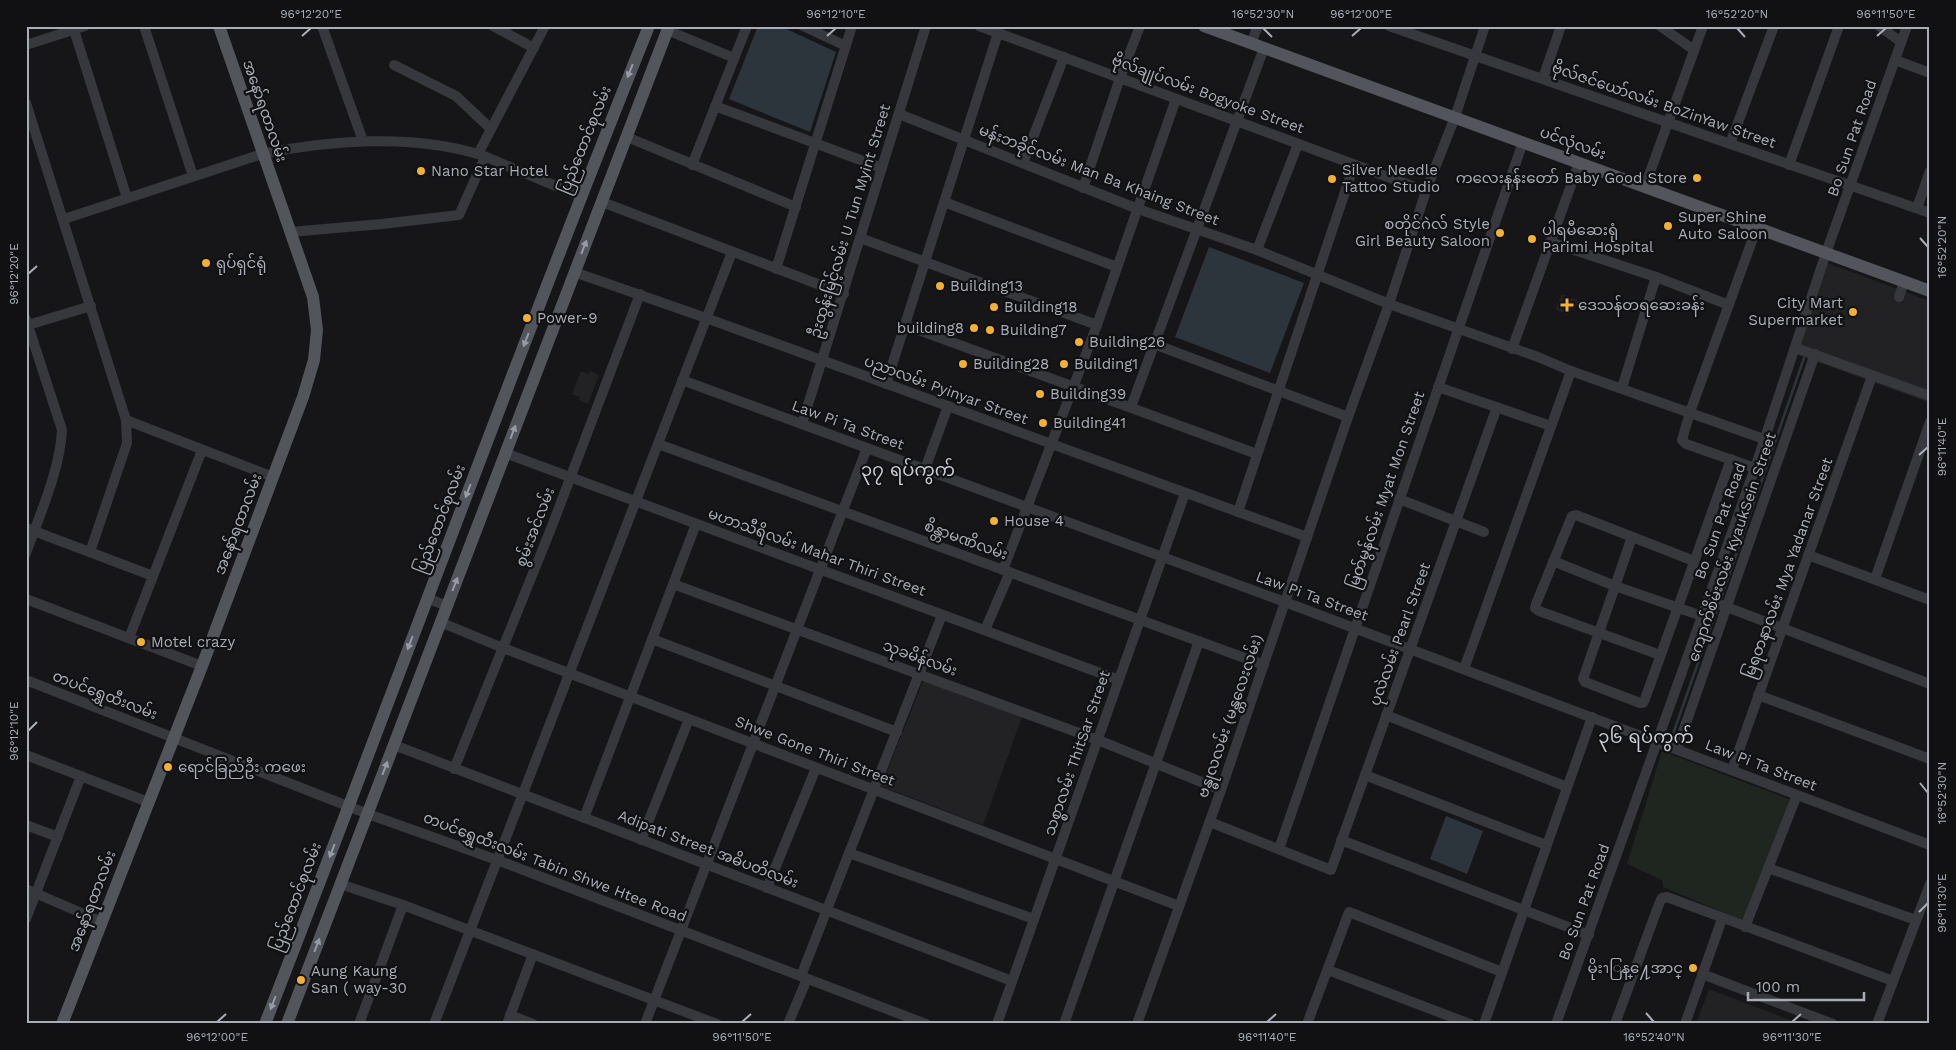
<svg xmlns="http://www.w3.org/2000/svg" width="1956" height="1050" viewBox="0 0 1956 1050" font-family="'Work Sans','Noto Sans Myanmar',sans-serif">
	<rect width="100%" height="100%" fill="#161618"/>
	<g fill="#222225">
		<polygon points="1822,261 1930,301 1930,403 1790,352"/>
		<polygon points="1562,294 1579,301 1575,310 1571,309 1568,315 1555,309"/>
		<polygon points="581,371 588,374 590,371 599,375 588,404 579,400 580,397 572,394"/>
		<polygon points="924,679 1022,717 983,825 881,786"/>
		<polygon points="1709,989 1800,1024 1696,1024"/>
	</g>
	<polygon fill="#1e261f" points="1662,751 1791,800 1744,921 1663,887 1662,880 1627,864"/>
	<g fill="#2c353c">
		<polygon points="758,26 780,26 836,52 810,132 729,99"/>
		<polygon points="1209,247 1304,283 1270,373 1175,337"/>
		<polygon points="1446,816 1483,831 1467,874 1430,859"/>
	</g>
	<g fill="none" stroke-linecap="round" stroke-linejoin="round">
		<g stroke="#2c353c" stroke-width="2.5">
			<polyline points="1720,601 1804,358"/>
			<polyline points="1673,734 1718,606"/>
		</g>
		<g stroke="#37383d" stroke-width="10">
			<polyline points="144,26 193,176"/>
			<polyline points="322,26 363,141"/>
			<polyline points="493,26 534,48"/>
			<polyline points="803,26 846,46"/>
			<polyline points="979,26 1426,191"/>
			<polyline points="1389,26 1930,213"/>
			<polyline points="1660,26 1694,50"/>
			<polyline points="1879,26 1901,42"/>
			<polyline points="74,30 127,198"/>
			<polyline points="667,30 734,58"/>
			<polyline points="1251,43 1258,26"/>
			<polyline points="26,45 85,26"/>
			<polyline points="1895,60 1930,73"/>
			<polyline points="394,65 456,96 491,129"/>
			<polyline points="1543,78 1561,26"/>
			<polyline points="26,103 126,420 127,443 90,552"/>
			<polyline points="715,106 882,168"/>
			<polyline points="899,114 1138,209 1257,250 1389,304 1538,357 1571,371 1764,439"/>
			<polyline points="627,137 796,207"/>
			<polyline points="1730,144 1774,26"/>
			<polyline points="478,154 545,26"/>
			<polyline points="1023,163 1064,57"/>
			<polyline points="692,165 747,26"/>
			<polyline points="1789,165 1839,26"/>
			<polyline points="1645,186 1703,26"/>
			<polyline points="1083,188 1120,78 1140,26"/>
			<polyline points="602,202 844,294"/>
			<polyline points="944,202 1117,267"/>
			<polyline points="1917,208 1930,171"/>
			<path d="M 64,219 L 262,154 C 330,140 411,134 478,154 C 489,157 499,163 510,167 C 533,177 557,186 580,196"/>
			<polyline points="290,232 382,224 459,215 485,157"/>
			<polyline points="860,238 1097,325"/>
			<polyline points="1550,242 1656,277 1622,388"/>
			<polyline points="1257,250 1298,144"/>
			<polyline points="776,269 852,26"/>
			<polyline points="574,272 706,318 1307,537"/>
			<polyline points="1656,277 1729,305"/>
			<polyline points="1899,297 1904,281"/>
			<path d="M 26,319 L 62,430 C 60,470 40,514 26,553"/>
			<polyline points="28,325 91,306"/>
			<polyline points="905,325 1257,454"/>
			<polyline points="1154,344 1348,417"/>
			<polyline points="1796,348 1930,396"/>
			<polyline points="1512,349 1579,163"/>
			<polyline points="682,380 1285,602 1930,845"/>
			<polyline points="886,384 998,33"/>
			<polyline points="1438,387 1551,426"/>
			<polyline points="1131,407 1264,48"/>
			<polyline points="126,420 273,477"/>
			<polyline points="802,424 926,26"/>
			<polyline points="658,444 1264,665"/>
			<polyline points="505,453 1119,680"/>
			<polyline points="1755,468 1686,444 1682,440 1690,412 1757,227"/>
			<polyline points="925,469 948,406"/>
			<polyline points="1399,499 1484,532"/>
			<polyline points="1238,512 1354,165"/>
			<polyline points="26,528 153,576"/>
			<polyline points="1632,537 1583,679 1585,682 1640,703 1643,703 1645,699 1731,459"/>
			<polyline points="1808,555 1930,600"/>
			<polyline points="1553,561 1615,586 1702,616"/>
			<polyline points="1003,570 1097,325 1176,99"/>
			<polyline points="1875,579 1930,422"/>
			<polyline points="673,584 1098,740 1221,790"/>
			<polyline points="427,598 447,606"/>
			<polyline points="26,599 202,666"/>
			<polyline points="1708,600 1930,684"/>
			<polyline points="440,622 503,648 1179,906"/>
			<polyline points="985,630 1010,572"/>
			<polyline points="129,638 202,450"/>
			<polyline points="652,639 897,732"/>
			<polyline points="1660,655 1539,611 1535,608 1536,604 1572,516 1576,515 1694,561"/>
			<polyline points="1464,669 1571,371"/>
			<polyline points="26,680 368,814 497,860 926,1024"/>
			<polyline points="1758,695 1930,759"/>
			<polyline points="1386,715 1567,787"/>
			<polyline points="394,745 1012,981"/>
			<polyline points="1677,749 1815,354"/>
			<polyline points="26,755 148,802"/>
			<polyline points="454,769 552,526 640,294"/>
			<polyline points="1732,770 1872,376"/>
			<polyline points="1365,775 1546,845"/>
			<polyline points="584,818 696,524"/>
			<polyline points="1210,822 1331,870 1497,407"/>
			<polyline points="26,825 58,837"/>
			<polyline points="641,840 689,719"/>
			<polyline points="1341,840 1589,935"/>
			<polyline points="1279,849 1523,142"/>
			<polyline points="849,853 1034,919"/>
			<polyline points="1768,868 1916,920"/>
			<polyline points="340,884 403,905 717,1024"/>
			<polyline points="767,888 816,768"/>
			<polyline points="26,889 102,922"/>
			<polyline points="26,919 81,776"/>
			<polyline points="1745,927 1797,795"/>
			<polyline points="1328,970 1470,1024"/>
			<polyline points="1702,974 1833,1024"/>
			<polyline points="801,976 942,615"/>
			<polyline points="510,1015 533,1024"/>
			<polyline points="359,1024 403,905"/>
			<polyline points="434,1024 732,252"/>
			<polyline points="507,1024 533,954"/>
			<polyline points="645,1024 867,448"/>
			<polyline points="788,1024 807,979"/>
			<polyline points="997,1024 1185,493"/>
			<polyline points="1064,1024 1199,641"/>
			<polyline points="1137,1024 1221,790 1348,417 1389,304 1426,191 1455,117 1485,26"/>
			<polyline points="1307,1024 1349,912 1502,972"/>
			<polyline points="1484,1024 1592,717"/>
			<polyline points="1556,1024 1755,468 1826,253 1907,26"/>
			<polyline points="1615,1024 1659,904 1662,898 1667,897 1893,981"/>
			<polyline points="1685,1024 1722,919"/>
			<polyline points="1877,1024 1930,884"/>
		</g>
		<g stroke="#53555c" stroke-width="12">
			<polyline points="1204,26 1930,291"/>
			<polyline points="62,1024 202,666 303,397 314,360 317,330 313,297 219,26"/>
			<path d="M 265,1024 C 394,692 516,357 649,26"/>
			<polyline points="287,1024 669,26"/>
		</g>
	</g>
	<defs><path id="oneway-solid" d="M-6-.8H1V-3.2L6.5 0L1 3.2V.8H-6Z" transform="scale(1.25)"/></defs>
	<g fill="#979ba6">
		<use href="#oneway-solid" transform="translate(630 71) rotate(112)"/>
		<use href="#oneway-solid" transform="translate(584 247) rotate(-68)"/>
		<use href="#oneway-solid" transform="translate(526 340) rotate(111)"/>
		<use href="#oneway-solid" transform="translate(513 432) rotate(-69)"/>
		<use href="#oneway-solid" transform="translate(468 491) rotate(111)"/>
		<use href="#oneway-solid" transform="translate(455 584) rotate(-69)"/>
		<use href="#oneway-solid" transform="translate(410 643) rotate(111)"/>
		<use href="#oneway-solid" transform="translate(385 768) rotate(-69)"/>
		<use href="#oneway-solid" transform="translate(332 851) rotate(111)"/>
		<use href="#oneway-solid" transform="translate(317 945) rotate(-69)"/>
		<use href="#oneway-solid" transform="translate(273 1003) rotate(111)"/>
	</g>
	<path fill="none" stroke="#a8adb8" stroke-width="2" d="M 1263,28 L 1272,37M 1737,28 L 1745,37M 302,36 L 311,28M 827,36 L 836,28M 1352,36 L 1361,28M 1877,36 L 1886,28M 1920,238 L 1928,247M 28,274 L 37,266M 1919,455 L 1928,447M 28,731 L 37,722M 1920,783 L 1928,793M 1919,912 L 1928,903M 1646,1013 L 1654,1022M 217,1022 L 226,1014M 742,1022 L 751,1014M 1267,1022 L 1276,1014M 1792,1022 L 1801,1014"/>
	<g fill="#f2b134" stroke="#111113" stroke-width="2">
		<circle cx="421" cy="171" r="5"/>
		<circle cx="1697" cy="178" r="5"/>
		<circle cx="1332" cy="179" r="5"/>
		<circle cx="1668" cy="226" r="5"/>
		<circle cx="1500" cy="233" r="5"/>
		<circle cx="1532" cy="239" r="5"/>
		<circle cx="206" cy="263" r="5"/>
		<circle cx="940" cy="286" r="5"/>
		<path d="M1564.5 297.5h5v5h5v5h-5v5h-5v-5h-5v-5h5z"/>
		<circle cx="994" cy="307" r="5"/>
		<circle cx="1853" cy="312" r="5"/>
		<circle cx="527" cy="318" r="5"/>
		<circle cx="974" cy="328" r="5"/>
		<circle cx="990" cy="330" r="5"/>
		<circle cx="1079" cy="342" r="5"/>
		<circle cx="963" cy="364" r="5"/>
		<circle cx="1064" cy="364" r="5"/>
		<circle cx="1040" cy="394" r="5"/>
		<circle cx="1043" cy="423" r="5"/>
		<circle cx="994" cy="521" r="5"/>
		<circle cx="141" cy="642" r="5"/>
		<circle cx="168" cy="767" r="5"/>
		<circle cx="1693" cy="968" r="5"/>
		<circle cx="301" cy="980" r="5"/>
	</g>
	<g text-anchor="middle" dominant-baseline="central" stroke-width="4.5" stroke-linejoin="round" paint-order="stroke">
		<g font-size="15" fill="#a8adb8" stroke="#111113">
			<text transform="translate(1208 94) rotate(20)">ဗိုလ်ချုပ်လမ်း Bogyoke Street</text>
			<text transform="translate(1664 105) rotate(19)">ဗိုလ်ဇင်ယော်လမ်း BoZinYaw Street</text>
			<text transform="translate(265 111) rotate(71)">အနော်ရထာလမ်း</text>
			<text transform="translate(1852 138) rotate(-71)">Bo Sun Pat Road</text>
			<text transform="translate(585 140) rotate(-68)">ပြည်ထောင်စုလမ်း</text>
			<text transform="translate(1573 143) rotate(20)">ပင်လုံလမ်း</text>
			<text transform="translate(1099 175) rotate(21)">မန်းဘခိုင်လမ်း Man Ba Khaing Street</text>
			<text transform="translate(850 221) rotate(-73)">ဦးထွန်းမြင့်လမ်း U Tun Myint Street</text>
			<text transform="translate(946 390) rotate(20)">ပညာလမ်း Pyinyar Street</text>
			<text transform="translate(848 425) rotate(20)">Law Pi Ta Street</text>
			<text transform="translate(1386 490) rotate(-71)">မြတ်မွန်လမ်း Myat Mon Street</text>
			<text transform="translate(440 519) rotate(-69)">ပြည်ထောင်စုလမ်း</text>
			<text transform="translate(1720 521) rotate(-70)">Bo Sun Pat Road</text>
			<text transform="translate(238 524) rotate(-69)">အနော်ရထာလမ်း</text>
			<text transform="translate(535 527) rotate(-69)">စွမ်းအင်လမ်း</text>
			<text transform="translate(966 540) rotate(20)">စိန္တာမဏိလမ်း</text>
			<text transform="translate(1732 547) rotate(-71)">ကျောက်စိမ်းလမ်း KyaukSein Street</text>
			<text transform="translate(817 552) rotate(20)">မဟာသီရိလမ်း Mahar Thiri Street</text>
			<text transform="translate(1788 568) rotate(-70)">မြရတနာလမ်း Mya Yadanar Street</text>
			<text transform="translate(1312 596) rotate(20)">Law Pi Ta Street</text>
			<text transform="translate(1400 634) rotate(-70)">ပုလဲလမ်း Pearl Street</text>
			<text transform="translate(920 658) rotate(20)">သုခမိန်လမ်း</text>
			<text transform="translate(105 695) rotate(21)">တပင်ရွှေထီးလမ်း</text>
			<text transform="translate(1230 716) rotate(-71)">ဗန္ဓုလလမ်း (မန္တလေးလမ်း)</text>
			<text transform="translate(815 751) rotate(21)">Shwe Gone Thiri Street</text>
			<text transform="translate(1077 753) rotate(-71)">သစ္စာလမ်း ThitSar Street</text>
			<text transform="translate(1761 765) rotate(21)">Law Pi Ta Street</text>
			<text transform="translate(708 849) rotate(21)">Adipati Street အဓိပတိလမ်း</text>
			<text transform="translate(555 867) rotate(21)">တပင်ရွှေထီးလမ်း Tabin Shwe Htee Road</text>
			<text transform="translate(296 897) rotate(-69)">ပြည်ထောင်စုလမ်း</text>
			<text transform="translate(92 901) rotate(-69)">အနော်ရထာလမ်း</text>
			<text transform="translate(1584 902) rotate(-70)">Bo Sun Pat Road</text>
		</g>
		<g font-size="15" fill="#a8adb8" stroke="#111113" text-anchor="start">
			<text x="1342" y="170">Silver Needle<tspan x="1342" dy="17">Tattoo Studio</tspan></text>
			<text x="431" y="171">Nano Star Hotel</text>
			<text x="1687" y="178" text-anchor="end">ကလေးနန်းတော် Baby Good Store</text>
			<text x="1678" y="217">Super Shine<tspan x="1678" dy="17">Auto Saloon</tspan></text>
			<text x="1490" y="224" text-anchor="end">စတိုင်ဂဲလ် Style<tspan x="1490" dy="17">Girl Beauty Saloon</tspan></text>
			<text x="1542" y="230">ပါရမီဆေးရုံ<tspan x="1542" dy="17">Parimi Hospital</tspan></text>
			<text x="216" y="263">ရုပ်ရှင်ရုံ</text>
			<text x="950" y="286">Building13</text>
			<text x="1843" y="303" text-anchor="end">City Mart<tspan x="1843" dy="17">Supermarket</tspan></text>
			<text x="1578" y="305">ဒေသန်တရဆေးခန်း</text>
			<text x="1004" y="307">Building18</text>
			<text x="537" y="318">Power-9</text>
			<text x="964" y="328" text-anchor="end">building8</text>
			<text x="1000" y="330">Building7</text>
			<text x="1089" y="342">Building26</text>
			<text x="973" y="364">Building28</text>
			<text x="1074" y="364">Building1</text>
			<text x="1050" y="394">Building39</text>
			<text x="1053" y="423">Building41</text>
			<text x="1004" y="521">House 4</text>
			<text x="151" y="642">Motel crazy</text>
			<text x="178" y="767">ရောင်ခြည်ဦး ကဖေး</text>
			<text x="1683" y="968" text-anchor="end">မိုးၫြန္႔ေအာင္</text>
			<text x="311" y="971">Aung Kaung<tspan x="311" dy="17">San ( way-30</tspan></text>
		</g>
		<g font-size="18" fill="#c9ccd4" stroke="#111113">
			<text x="908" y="469">၃၇ ရပ်ကွက်</text>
			<text x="1646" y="736">၃၆ ရပ်ကွက်</text>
		</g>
	</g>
	<rect width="1956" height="1050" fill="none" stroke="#111113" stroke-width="55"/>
	<path d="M1748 992v8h116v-8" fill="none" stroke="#a8adb8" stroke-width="2.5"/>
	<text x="1756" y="992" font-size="15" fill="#a8adb8" stroke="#111113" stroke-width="4" paint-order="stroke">100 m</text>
	<rect x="28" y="28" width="1900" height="994" fill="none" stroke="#a8adb8" stroke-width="2"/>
	<g font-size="12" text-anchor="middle" fill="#a8adb8">
		<text x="311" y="18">96°12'20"E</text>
		<text x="836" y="18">96°12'10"E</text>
		<text x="1263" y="18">16°52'30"N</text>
		<text x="1361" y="18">96°12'00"E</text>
		<text x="1737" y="18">16°52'20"N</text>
		<text x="1886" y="18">96°11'50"E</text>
		<text transform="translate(1942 247) rotate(-90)" y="4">16°52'20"N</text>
		<text transform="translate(14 274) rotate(-90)" y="4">96°12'20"E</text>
		<text transform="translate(1942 447) rotate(-90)" y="4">96°11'40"E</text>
		<text transform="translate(14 731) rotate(-90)" y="4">96°12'10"E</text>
		<text transform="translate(1942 793) rotate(-90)" y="4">16°52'30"N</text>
		<text transform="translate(1942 903) rotate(-90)" y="4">96°11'30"E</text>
		<text x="217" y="1041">96°12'00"E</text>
		<text x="742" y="1041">96°11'50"E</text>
		<text x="1267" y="1041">96°11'40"E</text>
		<text x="1654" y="1041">16°52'40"N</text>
		<text x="1792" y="1041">96°11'30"E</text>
	</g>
</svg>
